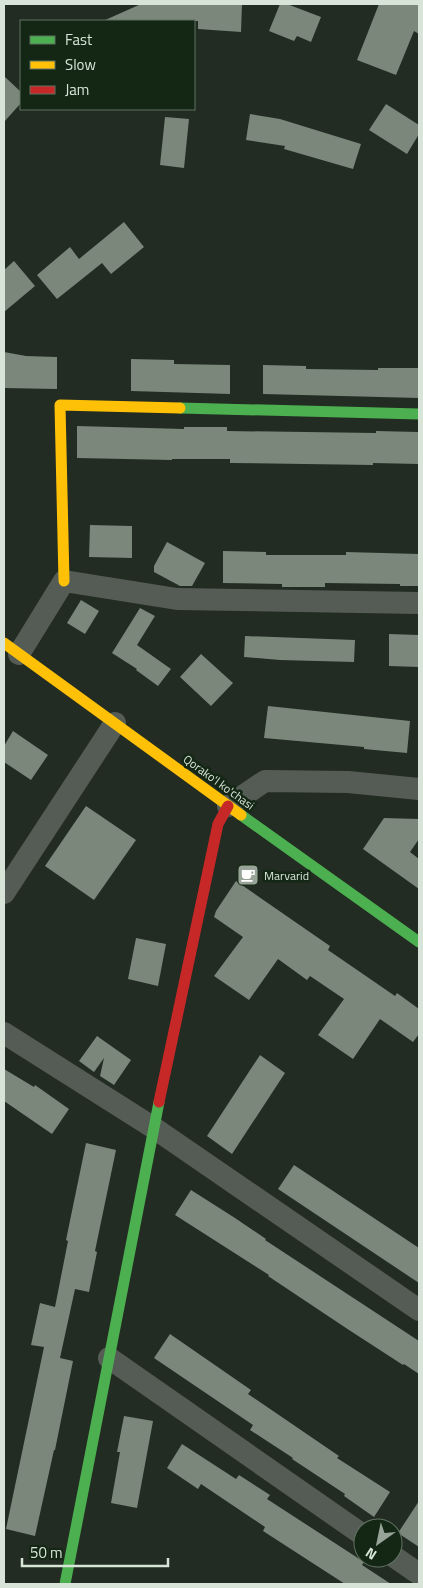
<svg xmlns="http://www.w3.org/2000/svg" width="423" height="1588" viewBox="0 0 423 1588" font-family="'Titillium Web',sans-serif">
	<rect width="100%" height="100%" fill="#222c22"/>
	<g fill="#7a877a">
		<polygon points="141,4 242,4 241,32 198,29 198,21 103,21"/>
		<polygon points="280,4 287,4 321,17 311,42 297,36 294,41 269,31"/>
		<polygon points="379,4 419,4 419,34 414,31 396,75 357,60"/>
		<polygon points="4,76 21,92 21,103 4,122"/>
		<polygon points="386,104 419,125 419,134 407,154 369,130"/>
		<polygon points="250,114 280,119 361,144 353,169 284,149 285,146 246,140"/>
		<polygon points="165,117 189,119 184,168 160,165"/>
		<polygon points="124,222 144,247 111,274 102,263 57,299 37,275 70,247 79,259"/>
		<polygon points="14,261 35,286 4,312 4,270"/>
		<polygon points="4,352 26,356 57,357 57,389 4,388"/>
		<polygon points="131,359 174,360 174,364 230,365 230,394 131,391"/>
		<polygon points="263,365 306,366 306,369 378,370 378,368 419,368 419,398 263,394"/>
		<polygon points="77,426 184,429 184,427 227,427 227,431 376,433 376,431 419,432 419,464 373,463 373,465 230,463 230,459 172,459 172,460 77,458"/>
		<polygon points="90,525 132,526 132,558 89,557"/>
		<polygon points="167,542 205,563 192,586 180,586 154,572 154,566"/>
		<polygon points="223,551 266,552 266,555 346,555 346,552 419,554 419,586 400,586 400,584 325,583 325,587 282,587 282,584 223,583"/>
		<polygon points="81,600 99,611 85,634 67,623"/>
		<polygon points="140,608 155,616 137,645 171,669 158,686 136,670 137,669 112,653"/>
		<polygon points="389,634 419,635 419,667 389,666"/>
		<polygon points="245,636 355,640 354,662 280,660 244,657"/>
		<polygon points="201,654 233,683 211,706 180,677"/>
		<polygon points="268,706 410,721 407,753 364,749 364,747 264,738"/>
		<polygon points="13,731 48,755 31,780 4,762 4,746"/>
		<polygon points="86,806 136,840 94,900 45,866"/>
		<polygon points="384,818 419,819 419,839 410,852 419,859 419,889 363,849"/>
		<polygon points="236,881 330,946 328,950 395,996 397,993 419,1009 419,1034 413,1042 380,1019 353,1059 318,1035 344,999 310,976 307,980 278,959 249,1000 214,976 243,937 214,917 216,911"/>
		<polygon points="136,938 166,944 158,986 128,979"/>
		<polygon points="97,1036 131,1060 114,1085 100,1076 104,1058 94,1072 79,1061"/>
		<polygon points="260,1055 285,1073 232,1154 207,1136"/>
		<polygon points="4,1069 34,1087 35,1085 69,1109 52,1134 4,1101"/>
		<polygon points="86,1143 116,1150 95,1251 97,1252 89,1292 75,1289 60,1358 73,1361 55,1450 54,1450 35,1536 6,1529 44,1347 31,1345 40,1303 55,1307 68,1241 66,1240"/>
		<polygon points="294,1165 419,1248 419,1283 278,1189"/>
		<polygon points="191,1190 235,1218 266,1239 265,1240 419,1341 419,1374 404,1364 403,1365 349,1330 268,1276 269,1275 175,1215"/>
		<polygon points="170,1334 251,1390 248,1394 339,1456 337,1458 390,1492 374,1517 344,1496 345,1494 292,1459 293,1458 250,1430 253,1425 154,1358"/>
		<polygon points="124,1416 153,1421 137,1508 111,1503 120,1452 117,1452"/>
		<polygon points="182,1444 236,1479 239,1475 270,1495 267,1499 364,1562 362,1565 391,1584 345,1584 263,1531 265,1527 201,1484 198,1489 167,1468"/>
		<polygon points="419,1501 419,1547 398,1533"/>
	</g>
	<g fill="none" stroke-linecap="round" stroke-linejoin="round">
		<g stroke="#555c56" stroke-width="22">
			<polyline points="19,654 64,581 177,599 419,603"/>
			<polyline points="228,806 265,781 348,782 419,789"/>
			<polyline points="4,893 115,723"/>
			<polyline points="4,1033 154,1128 419,1310"/>
			<polyline points="109,1358 363,1535"/>
			<polyline points="393,1556 419,1574"/>
		</g>
		<g stroke="#4caf50" stroke-width="11">
			<polyline points="180,408 419,414"/>
			<polyline points="241,815 419,942"/>
			<polyline points="65,1584 159,1102"/>
		</g>
		<g stroke="#ffc107" stroke-width="11">
			<polyline points="64,581 60,405 180,408"/>
			<polyline points="4,643 241,815"/>
		</g>
		<polyline stroke="#c62828" stroke-width="11" points="159,1102 218,824 228,806"/>
	</g>
	<defs>
		<g id="cafe-square" transform="scale(1.125)"><rect x="-9" y="-9" width="18" height="18" rx="4" fill="#98a498" stroke="#132714"/><path d="M-5.5-4.5H6V0H3Q3 3.5 0 3.5H-2.5Q-5.5 3.5-5.5 0ZM3-3.2v2h1.7v-2ZM-6 4.5H4V6H-6Z" fill="#fff"/></g>
	</defs>
	<g fill-rule="evenodd">
		<use href="#cafe-square" x="248" y="875"/>
	</g>
	<g text-anchor="middle" dominant-baseline="central" stroke-width="5" stroke-linejoin="round" paint-order="stroke">
		<g font-size="12" fill="#d7e4d7" stroke="#132714">
			<text transform="translate(219 782) rotate(36)">Qorako'l ko'chasi</text>
		</g>
		<g font-size="12" fill="#d7e4d7" stroke="#132714" text-anchor="start">
			<text x="264" y="875">Marvarid</text>
		</g>
	</g>
	<rect width="423" height="1588" fill="none" stroke="#d7e4d7" stroke-width="10"/>
	<rect x="20" y="20" width="175" height="90" fill="#132714" stroke="#617362"/>
	<rect x="30" y="36" width="25" height="8" fill="#4caf50" stroke="#617362"/>
	<text x="65" y="45" font-size="15" fill="#d7e4d7">Fast</text>
	<rect x="30" y="61" width="25" height="8" fill="#ffc107" stroke="#617362"/>
	<text x="65" y="70" font-size="15" fill="#d7e4d7">Slow</text>
	<rect x="30" y="86" width="25" height="8" fill="#c62828" stroke="#617362"/>
	<text x="65" y="95" font-size="15" fill="#d7e4d7">Jam</text>
	<g transform="translate(378 1543) rotate(213)"><circle r="24" fill="#132714" stroke="#617362"/>
	<path d="M0-4L9 19L0 12L-9 19Z" fill="#98a498"/>
	<text y="-8" font-size="14" font-weight="bold" text-anchor="middle" fill="#d7e4d7">N</text>
	</g>
	<path d="M22 1558v8h146v-8" fill="none" stroke="#d7e4d7" stroke-width="2.5"/>
	<text x="30" y="1558" font-size="15" fill="#d7e4d7" stroke="#132714" stroke-width="4" paint-order="stroke">50 m</text>
</svg>
